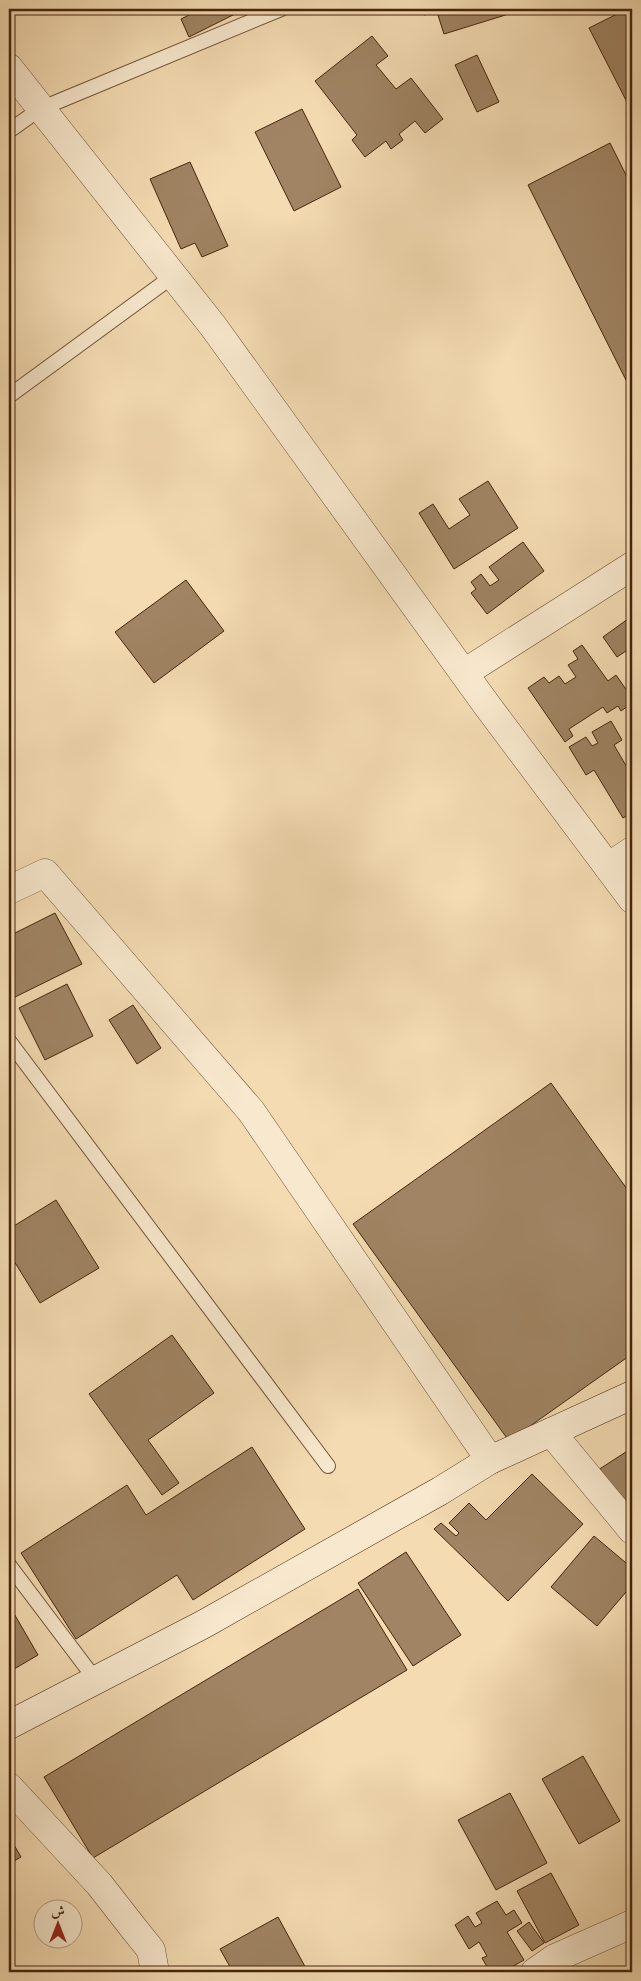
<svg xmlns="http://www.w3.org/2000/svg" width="641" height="1981" viewBox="0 0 641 1981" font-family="'Old Standard TT',Amiri,serif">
	<rect width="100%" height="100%" fill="#f4dbb2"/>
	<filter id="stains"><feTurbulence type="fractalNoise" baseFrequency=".004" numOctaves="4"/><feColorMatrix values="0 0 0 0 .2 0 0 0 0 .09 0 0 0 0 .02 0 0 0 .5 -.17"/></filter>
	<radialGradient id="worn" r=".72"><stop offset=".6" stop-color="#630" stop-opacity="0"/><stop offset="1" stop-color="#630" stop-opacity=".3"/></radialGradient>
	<g fill="#a08463" stroke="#45250d">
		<polygon points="201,9 245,9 189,37 181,19"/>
		<polygon points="422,9 510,9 512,13 444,34 437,12 424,15"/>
		<polygon points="627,9 632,9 632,107 630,108 589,28"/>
		<polygon points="372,36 388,56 376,65 396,89 411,78 443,119 425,133 415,121 399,134 403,140 391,149 386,141 365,157 352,140 357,135 315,81"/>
		<polygon points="477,55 499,102 477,112 455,65"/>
		<polygon points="302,109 341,187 294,211 255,132"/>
		<polygon points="610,143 632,187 632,392 528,185"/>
		<polygon points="190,162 228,246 202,257 195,243 181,249 150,179"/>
		<polygon points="488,481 518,528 454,569 419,513 433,504 449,529 470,515 459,499"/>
		<polygon points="523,542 544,571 487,614 471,593 476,589 471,582 481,574 490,586 499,580 489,567"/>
		<polygon points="186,580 224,631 154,683 115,632"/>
		<polygon points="632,616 632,647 617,657 603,637"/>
		<polygon points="582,645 608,681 616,675 632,698 632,703 621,711 618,706 607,713 603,707 569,729 573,736 565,742 528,688 544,677 549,683 559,676 565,684 576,677 568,665 578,659 573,651"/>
		<polygon points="611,721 622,740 614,745 632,776 632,813 623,818 594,770 586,775 569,747 586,737 592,746 598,743 592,732"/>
		<polygon points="55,913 82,964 9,1000 9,936"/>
		<polygon points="67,984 93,1036 45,1060 19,1008"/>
		<polygon points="133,1005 161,1048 137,1064 109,1020"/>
		<polygon points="551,1083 632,1196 632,1354 509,1441 353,1224"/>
		<polygon points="56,1200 99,1268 40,1303 9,1253 9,1229"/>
		<polygon points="172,1335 214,1393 148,1440 179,1483 162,1495 89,1394"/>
		<polygon points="252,1447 305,1529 193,1600 177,1575 76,1639 21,1553 127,1485 146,1515"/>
		<polygon points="632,1448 632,1510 595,1472"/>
		<polygon points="532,1474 583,1524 508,1601 434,1529 441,1523 456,1536 459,1533 449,1523 469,1503 486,1520"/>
		<polygon points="594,1536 632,1568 632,1585 597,1626 551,1587"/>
		<polygon points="406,1552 461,1635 413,1666 358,1583"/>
		<polygon points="358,1589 407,1670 93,1858 44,1777"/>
		<polygon points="9,1605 38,1655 9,1672"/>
		<polygon points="583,1756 620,1821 579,1844 542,1779"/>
		<polygon points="510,1793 547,1863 496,1890 458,1820"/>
		<polygon points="9,1836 21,1857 9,1864"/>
		<polygon points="551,1873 579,1925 545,1943 517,1891"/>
		<polygon points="497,1901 506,1915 514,1910 522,1923 507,1932 524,1960 503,1972 490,1972 482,1958 487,1956 479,1942 469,1949 455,1925 468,1916 475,1927 482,1923 476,1913"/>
		<polygon points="278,1917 308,1972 233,1972 220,1949"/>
		<polygon points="529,1922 544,1943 532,1951 517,1931"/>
	</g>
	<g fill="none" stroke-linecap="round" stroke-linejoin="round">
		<g stroke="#715236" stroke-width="16">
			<g id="lane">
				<polyline points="9,131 40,109 281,9"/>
				<polyline points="9,396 173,276"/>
				<polyline points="9,1041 328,1466"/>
				<polyline points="9,1565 95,1679"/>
			</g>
		</g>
		<g stroke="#715236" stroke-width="29">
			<g id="street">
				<polyline points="9,68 213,326 486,704 632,899"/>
				<polyline points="464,673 632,566"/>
				<polyline points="608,867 632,851"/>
				<polyline points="9,890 45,873 251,1111 490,1460"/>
				<polyline points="551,1432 632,1530"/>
				<polyline points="9,1787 99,1884 131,1925 151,1950 155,1972"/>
				<polyline points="535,1972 555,1958 632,1924"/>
			</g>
		</g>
		<g stroke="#45250d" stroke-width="29">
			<polyline id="secondary" points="9,1725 204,1624 440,1491 490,1460 632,1395"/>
		</g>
		<use href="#lane" stroke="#f8e8cd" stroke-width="14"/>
		<use href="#street" stroke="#f8e8cd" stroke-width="28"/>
		<use href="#secondary" stroke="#f8e8cd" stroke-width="28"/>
	</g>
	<rect width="641" height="1981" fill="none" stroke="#f4dbb2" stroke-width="30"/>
	<rect x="10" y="10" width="621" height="1961" fill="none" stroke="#45250d" stroke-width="2.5"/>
	<rect x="15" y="15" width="611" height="1951" fill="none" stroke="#45250d"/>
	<g transform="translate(58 1924)"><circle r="24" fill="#f8e8cd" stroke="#b09a80"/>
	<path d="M0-4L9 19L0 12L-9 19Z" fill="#8f2418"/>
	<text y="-8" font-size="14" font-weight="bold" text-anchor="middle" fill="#45250d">ش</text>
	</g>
	<rect width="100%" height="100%" filter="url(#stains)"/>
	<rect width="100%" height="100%" fill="url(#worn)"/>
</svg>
